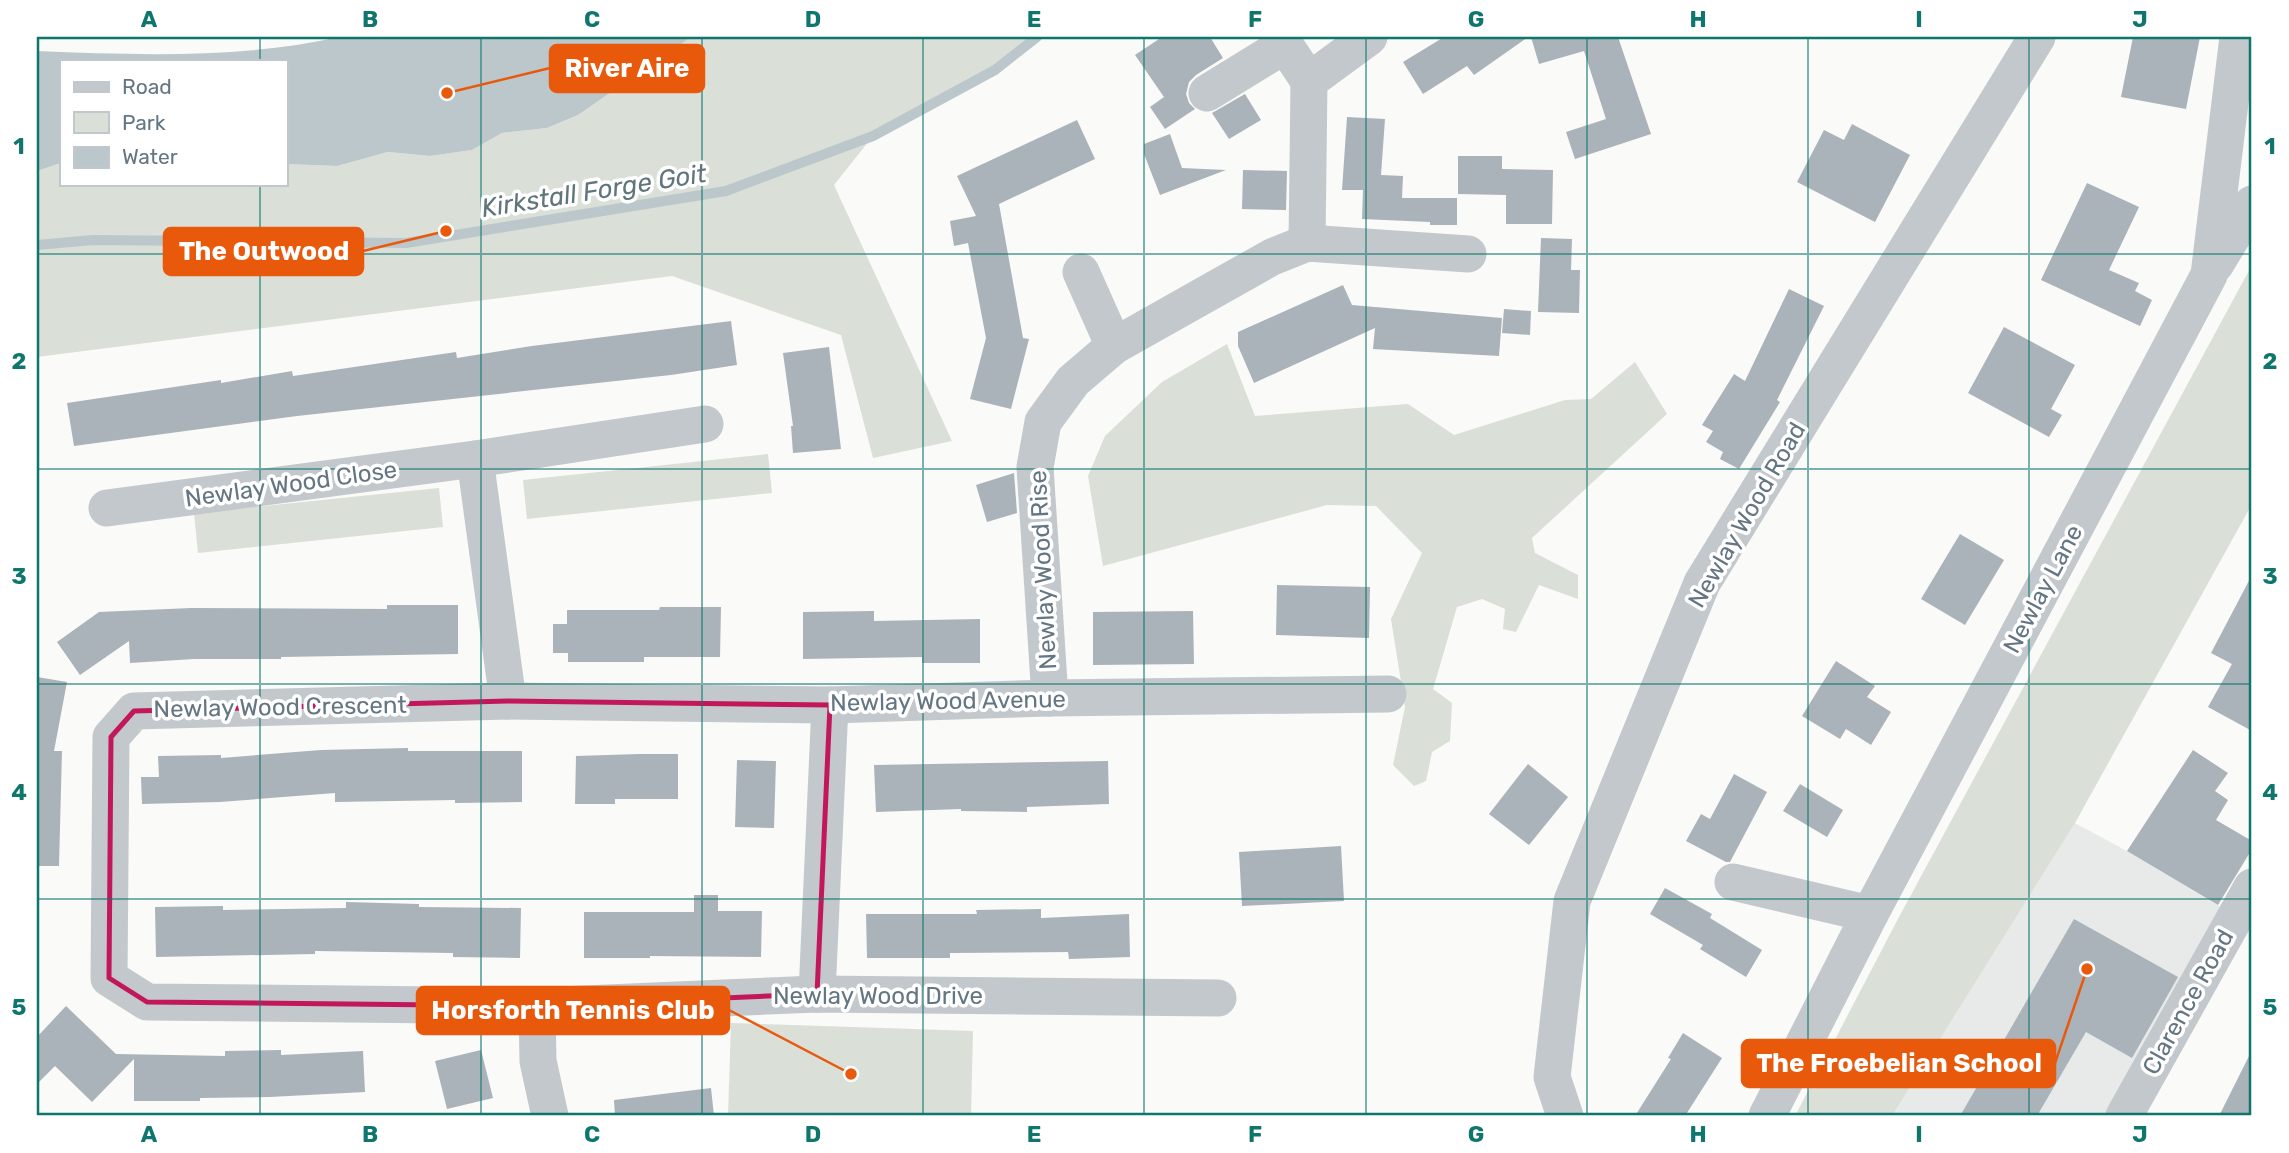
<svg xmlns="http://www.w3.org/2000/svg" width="2289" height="1153" viewBox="0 0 2289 1153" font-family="Rubik,sans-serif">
	<rect width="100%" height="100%" fill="#fafaf8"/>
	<polygon fill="#e8e9e9" points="2075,823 2127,851 2222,908 2106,1116 1892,1116"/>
	<g fill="#dadfd7">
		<polygon points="691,37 1037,37 995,70 873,136 834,185 952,441 873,458 841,335 672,276 37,357 37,171 61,163 61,184 285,184 285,164 337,166 388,152 430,156 472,150 502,133 547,128 578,115"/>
		<polygon points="2252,265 2252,504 2075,823 1892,1116 1795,1116 1899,917"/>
		<polygon points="1227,344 1255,416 1408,404 1454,435 1565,400 1591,399 1635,362 1667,414 1532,538 1535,553 1578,575 1578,599 1539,585 1516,632 1503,629 1505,609 1482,599 1457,607 1433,689 1452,703 1450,741 1432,752 1426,781 1414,786 1393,765 1405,707 1391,619 1422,553 1376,506 1327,505 1103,566 1088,476 1105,436 1162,382"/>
		<polygon points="768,454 772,493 527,519 523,480"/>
		<polygon points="439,488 443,527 198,553 194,513"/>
		<polygon points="731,1023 973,1031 971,1116 728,1116"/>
	</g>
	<path fill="#bbc7cb" d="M 339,37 L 691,37 L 578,115 L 547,128 L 502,133 L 472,150 L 430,156 L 388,152 L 337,166 L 285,164 L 285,61 L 61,61 L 61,163 L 37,171 L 37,51 C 137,55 241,59 339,37 Z"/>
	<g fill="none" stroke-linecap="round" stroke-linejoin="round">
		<polyline stroke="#bbc7cb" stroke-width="10" points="37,245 93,240 406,243 726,191 873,136 995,70 1037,37"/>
	</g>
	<g fill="#aab3b9">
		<polygon points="1162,37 1210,37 1223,58 1196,75 1189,82 1186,94 1189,103 1195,109 1165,129 1150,107 1164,97 1135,55"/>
		<polygon points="1444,37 1528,37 1474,75 1467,66 1423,94 1403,62"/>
		<polygon points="1531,37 1618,37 1651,134 1575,159 1566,132 1606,119 1584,51 1539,64"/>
		<polygon points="2133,37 2200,37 2186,109 2121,97"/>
		<polygon points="1245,94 1261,120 1229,139 1212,113"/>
		<polygon points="1347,117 1385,119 1381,175 1403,176 1402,198 1457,198 1457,225 1430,225 1430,222 1362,219 1363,190 1342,190"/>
		<polygon points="1077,120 1095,159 999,204 1023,338 1029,339 1011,409 970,399 986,338 968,243 954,246 950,221 976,216 957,176"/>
		<polygon points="1852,124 1910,155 1875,222 1797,182 1824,130 1844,140"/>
		<polygon points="1170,134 1182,168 1226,170 1160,195 1144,154 1144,144"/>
		<polygon points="1458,156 1502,156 1502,169 1553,170 1552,224 1506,224 1506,195 1458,194"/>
		<polygon points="1243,170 1287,171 1286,210 1242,209"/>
		<polygon points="2087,183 2139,207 2109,270 2139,283 2135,291 2152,300 2140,326 2041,280"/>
		<polygon points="1541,238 1572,239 1571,270 1580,270 1579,313 1538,312"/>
		<polygon points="1343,285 1352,305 1502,318 1499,356 1373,349 1375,328 1254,383 1238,346 1238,332"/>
		<polygon points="1789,289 1824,306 1777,400 1780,402 1739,469 1720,459 1723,452 1706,442 1713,431 1702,425 1734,374 1745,381"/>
		<polygon points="1504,309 1531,311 1530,335 1502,333"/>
		<polygon points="731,321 737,365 671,375 297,416 74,446 67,403 221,380 221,383 292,371 293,376 456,352 457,358 532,346"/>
		<polygon points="2004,327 2075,365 2051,409 2062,415 2049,437 1968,393"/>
		<polygon points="829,347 841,449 793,453 791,426 793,426 783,353"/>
		<polygon points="1014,473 1017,513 987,522 976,485"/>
		<polygon points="1960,534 2004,560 1965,625 1921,599"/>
		<polygon points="2252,575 2252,731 2208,707 2232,664 2211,653"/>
		<polygon points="1277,585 1370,587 1369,638 1276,635"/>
		<polygon points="387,605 458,605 458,654 281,657 281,659 194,659 130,663 129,641 80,675 57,642 99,612 191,608 387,609"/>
		<polygon points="660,607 721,607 720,657 644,657 644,662 568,662 568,653 553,653 553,624 567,624 567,610 659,610"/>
		<polygon points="874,611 874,621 980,619 980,663 922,663 922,657 803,659 803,612"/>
		<polygon points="1193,611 1194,664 1093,665 1093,612"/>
		<polygon points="1836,661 1875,686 1867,697 1891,712 1871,745 1846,729 1840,739 1802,716"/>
		<polygon points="37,677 67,682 54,751 62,751 59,866 37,866"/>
		<polygon points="408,748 408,751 522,751 522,802 455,803 455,800 335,802 335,793 220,802 142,804 141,777 159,777 158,756 221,755 221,758 321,750"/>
		<polygon points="2193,750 2228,773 2215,791 2228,800 2216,820 2252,841 2252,849 2218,905 2127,851"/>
		<polygon points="639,754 678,754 678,799 615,799 615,804 575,804 576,756"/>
		<polygon points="737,760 776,761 774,828 735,827"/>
		<polygon points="1108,761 1109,804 1027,807 1027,812 961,811 961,809 876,812 874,765"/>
		<polygon points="1528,764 1568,797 1529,845 1489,814"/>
		<polygon points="1734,774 1767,792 1730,862 1726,862 1686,841 1701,814 1710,819"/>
		<polygon points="1800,784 1843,810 1827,837 1783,811"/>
		<polygon points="1341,846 1344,901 1242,906 1239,852"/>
		<polygon points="1665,888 1712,914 1710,918 1762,950 1746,977 1700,949 1703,945 1650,914"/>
		<polygon points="694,895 718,895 718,911 762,911 761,957 650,956 650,958 584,958 584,912 694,912"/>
		<polygon points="346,902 419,904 419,907 521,908 520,958 453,957 453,953 315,951 315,954 156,957 155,907 223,906 223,910 346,908"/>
		<polygon points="1041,909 1041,918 1129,914 1130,957 1069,959 1068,952 950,953 950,958 867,958 866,914 977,914 976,910"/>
		<polygon points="2074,919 2178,977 2132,1058 2086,1032 2037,1116 1960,1116"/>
		<polygon points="66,1006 116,1054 225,1056 225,1051 281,1050 281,1055 363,1051 365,1092 270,1097 200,1098 200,1101 134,1101 134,1059 92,1102 55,1066 37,1084 37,1037"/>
		<polygon points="1683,1033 1722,1058 1685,1116 1635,1116 1671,1059 1668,1058"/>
		<polygon points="481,1050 493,1098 447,1109 435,1061"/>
		<polygon points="2252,1050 2252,1116 2219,1116"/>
		<polygon points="711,1088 714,1116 615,1116 614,1100"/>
	</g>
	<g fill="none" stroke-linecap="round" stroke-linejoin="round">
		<g stroke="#c3c8cc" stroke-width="37">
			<polyline points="1207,93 1285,45 1309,81"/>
			<polyline points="1307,243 1309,81 1369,37"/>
			<polyline points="2215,265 2252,204"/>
			<polyline points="1081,272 1114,346"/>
			<polyline points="475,459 508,701"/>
			<polyline points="107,508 475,459 705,424"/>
			<polyline points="1050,698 1035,467 1043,422 1073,381 1114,346 1272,257 1307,243 1468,254"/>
			<polyline points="1733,882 1870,914"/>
			<polyline points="817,994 830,705"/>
			<polyline points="1218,998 817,994 537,1006 147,1002 109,978 111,737 134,711 508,701 830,705 1050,698 1388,694"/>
			<polyline points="537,1006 538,1061 550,1116"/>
			<polyline points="1565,1116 1552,1077 1572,901 1702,583 2037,37"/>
			<polyline points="1767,1116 1870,914 2209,275 2238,37"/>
			<polyline points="2124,1116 2252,887"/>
		</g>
	</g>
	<path fill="none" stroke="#c2185b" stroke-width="5" stroke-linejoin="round" d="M 508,701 L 830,705 L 817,994 L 537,1006 L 147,1002 L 109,978 L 111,737 L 134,711 Z"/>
	<path fill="none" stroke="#0f766e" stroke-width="2" stroke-opacity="0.55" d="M 260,37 L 260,61M 481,37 L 481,1116M 702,37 L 702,1116M 923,37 L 923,1116M 1144,37 L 1144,1116M 1366,37 L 1366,1116M 1587,37 L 1587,1116M 1808,37 L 1808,1116M 2029,37 L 2029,1116M 260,184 L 260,1116M 37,254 L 2252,254M 37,469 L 2252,469M 37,684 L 2252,684M 37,899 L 2252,899"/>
	<g text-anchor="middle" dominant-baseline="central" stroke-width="7" stroke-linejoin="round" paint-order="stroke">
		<g font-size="24" fill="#657683" stroke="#fff">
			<text transform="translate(291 484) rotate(-8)">Newlay Wood Close</text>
			<text transform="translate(1747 515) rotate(-60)">Newlay Wood Road</text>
			<text transform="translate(1043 570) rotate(-93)">Newlay Wood Rise</text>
			<text transform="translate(2043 589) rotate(-62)">Newlay Lane</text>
			<text transform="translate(948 701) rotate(-1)">Newlay Wood Avenue</text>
			<text transform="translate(280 707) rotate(-1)">Newlay Wood Crescent</text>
			<text x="878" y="996">Newlay Wood Drive</text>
			<text transform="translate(2188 1002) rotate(-61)">Clarence Road</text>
		</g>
		<g font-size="26" font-style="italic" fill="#60757c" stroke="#fff">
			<text transform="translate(594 191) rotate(-9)">Kirkstall Forge Goit</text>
		</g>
	</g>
	<path fill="none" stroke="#e8590c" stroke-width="2.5" d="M447 93L550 68M446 231L363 251M851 1074L729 1010M2087 969L2055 1063"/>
	<g fill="#e8590c" stroke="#fff" stroke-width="2.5">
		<circle cx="447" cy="93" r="7"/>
		<circle cx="446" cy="231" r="7"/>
		<circle cx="851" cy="1074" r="7"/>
		<circle cx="2087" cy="969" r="7"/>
	</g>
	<g fill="#e8590c" stroke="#e8590c" stroke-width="2.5">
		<rect x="550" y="45" width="154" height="47" rx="7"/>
		<rect x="164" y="228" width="199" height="47" rx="7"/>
		<rect x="417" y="987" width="312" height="47" rx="7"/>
		<rect x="1742" y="1040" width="313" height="47" rx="7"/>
	</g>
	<g font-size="26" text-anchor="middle" font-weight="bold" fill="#fff">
		<text x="627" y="77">River Aire</text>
		<text x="264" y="260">The Outwood</text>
		<text x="573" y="1019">Horsforth Tennis Club</text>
		<text x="1899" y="1072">The Froebelian School</text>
	</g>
	<rect width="2289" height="1153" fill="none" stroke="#ffffff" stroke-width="77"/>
	<rect x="60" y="60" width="228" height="126" fill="#ffffff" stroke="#c1c8cd" stroke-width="2"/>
	<rect x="74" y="82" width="35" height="10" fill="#c3c8cc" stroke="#c1c8cd" stroke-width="2"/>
	<text x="122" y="94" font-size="21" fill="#657683">Road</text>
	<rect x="74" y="112" width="35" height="21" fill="#dadfd7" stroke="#c1c8cd" stroke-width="2"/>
	<text x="122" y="130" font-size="21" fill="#657683">Park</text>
	<rect x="74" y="147" width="35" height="21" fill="#bbc7cb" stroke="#c1c8cd" stroke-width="2"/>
	<text x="122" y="164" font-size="21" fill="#657683">Water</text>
	<rect x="38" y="38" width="2212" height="1076" fill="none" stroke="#0f766e" stroke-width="2.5"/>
	<g font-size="23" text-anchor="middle" font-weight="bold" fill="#0f766e">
		<text x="149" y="27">A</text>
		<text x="370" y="27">B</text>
		<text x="592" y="27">C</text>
		<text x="813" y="27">D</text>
		<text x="1034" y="27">E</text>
		<text x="1255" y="27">F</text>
		<text x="1476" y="27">G</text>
		<text x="1698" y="27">H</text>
		<text x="1919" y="27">I</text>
		<text x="2140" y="27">J</text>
		<text x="19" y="154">1</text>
		<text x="2270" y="154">1</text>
		<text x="19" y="369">2</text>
		<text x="2270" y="369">2</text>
		<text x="19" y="584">3</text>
		<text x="2270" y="584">3</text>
		<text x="19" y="800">4</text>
		<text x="2270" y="800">4</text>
		<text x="19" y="1015">5</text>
		<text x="2270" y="1015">5</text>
		<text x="149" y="1142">A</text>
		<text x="370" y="1142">B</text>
		<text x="592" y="1142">C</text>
		<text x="813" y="1142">D</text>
		<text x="1034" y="1142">E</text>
		<text x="1255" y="1142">F</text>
		<text x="1476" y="1142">G</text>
		<text x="1698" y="1142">H</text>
		<text x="1919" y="1142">I</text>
		<text x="2140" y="1142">J</text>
	</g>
</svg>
